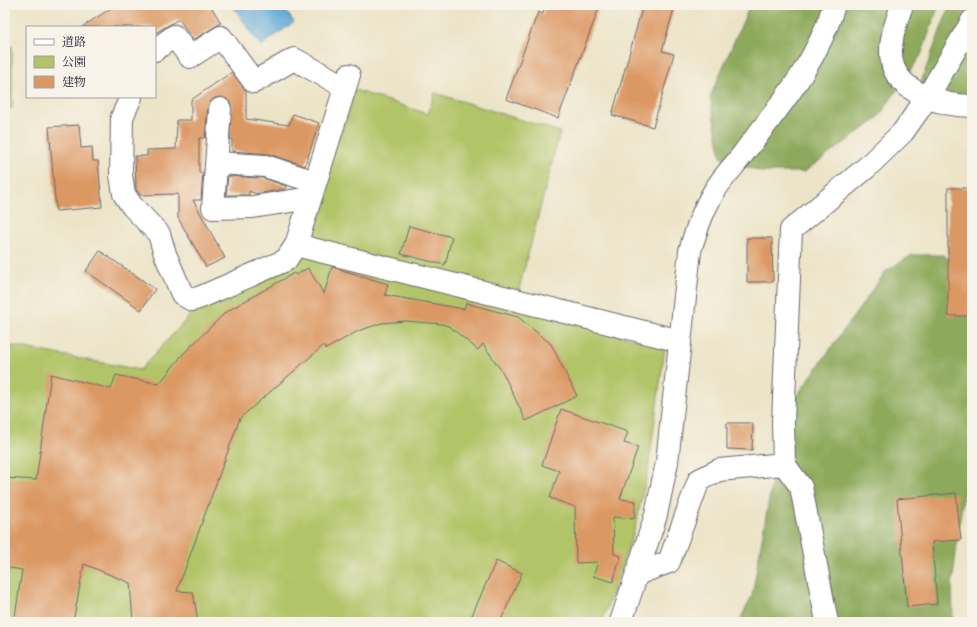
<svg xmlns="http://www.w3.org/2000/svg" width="977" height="627" viewBox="0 0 977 627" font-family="'Libre Bodoni','Noto Serif JP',serif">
	<rect width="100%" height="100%" fill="#f7f3e8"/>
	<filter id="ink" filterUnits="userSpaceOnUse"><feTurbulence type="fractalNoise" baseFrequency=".025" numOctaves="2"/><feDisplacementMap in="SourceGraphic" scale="8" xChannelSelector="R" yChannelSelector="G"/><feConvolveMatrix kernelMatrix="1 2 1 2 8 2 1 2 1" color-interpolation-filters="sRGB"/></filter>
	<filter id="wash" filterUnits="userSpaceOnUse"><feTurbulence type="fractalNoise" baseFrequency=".012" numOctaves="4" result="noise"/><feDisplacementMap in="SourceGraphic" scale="16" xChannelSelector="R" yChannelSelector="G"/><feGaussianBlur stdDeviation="0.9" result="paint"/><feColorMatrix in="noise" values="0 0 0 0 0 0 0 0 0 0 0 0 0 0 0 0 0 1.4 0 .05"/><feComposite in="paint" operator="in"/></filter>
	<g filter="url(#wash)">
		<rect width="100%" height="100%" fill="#ece4c7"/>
		<g fill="#b2c467" stroke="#6a7351">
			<polygon points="12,46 12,108 5,109 5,49"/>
			<polygon points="349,88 428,114 435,93 560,132 514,308 665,347 648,470 635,528 602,622 5,622 5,346 14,346 140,370 199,306 299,260"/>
		</g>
		<g fill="#8daa5c" stroke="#58664c">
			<polygon points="750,5 939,5 921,55 877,119 804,172 761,172 721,157 710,97"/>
			<polygon points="950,5 972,5 972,98 919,87"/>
			<polygon points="912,255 943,255 965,275 972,297 972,424 952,585 953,622 739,622 752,596 784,414 886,271"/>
		</g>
		<polygon fill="#5daad6" stroke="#406688" points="232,5 281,5 294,22 261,46"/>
		<g id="blocks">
			<g fill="#dc9864">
				<polygon points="116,5 210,5 221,23 193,40 179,19 155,33 155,27 82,27"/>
				<polygon points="545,5 600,5 558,118 506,99 538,12 543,14"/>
				<polygon points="643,5 675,5 662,51 674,54 653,127 612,115"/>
				<polygon points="232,72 246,91 246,119 289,125 293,114 319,123 305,166 269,154 232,151 232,139 230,139 231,104 227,99 221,97 215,98 210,102 208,108 205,138 199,138 199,173 203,173 201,200 193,200 225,258 206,267 178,218 178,194 140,195 136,189 135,156 147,156 147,150 176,149 177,120 191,120 191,100"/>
				<polygon points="79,125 81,148 92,147 93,161 98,161 102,207 56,211 49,127"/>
				<polygon points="228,176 263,178 286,186 285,189 256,194 249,191 249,195 226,195"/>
				<rect x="948" y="188" width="24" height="128"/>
				<polygon points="409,226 452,237 445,265 401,254"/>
				<polygon points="747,238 772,238 773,282 747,282"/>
				<polygon points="100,251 155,289 141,310 86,271"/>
				<polygon points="332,267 388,284 385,295 464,309 466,303 518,317 551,344 577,396 526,421 503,373 483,344 478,350 449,326 442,324 406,321 382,323 358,331 326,349 324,345 240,418 177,591 193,592 198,622 133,622 130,583 84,564 73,622 20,622 15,617 22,570 5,567 5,478 36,480 51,374 111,389 116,375 159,384 183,354 226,312 294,273 296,275 308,268 324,294"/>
				<polygon points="561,409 628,432 624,443 638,447 620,499 636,501 634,519 613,517 614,554 621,556 613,582 593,576 598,562 576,563 575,507 550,498 559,471 542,465"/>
				<polygon points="727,423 753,423 752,450 727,449"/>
				<polygon points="956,493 961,540 932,542 937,604 907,607 897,499"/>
				<polygon points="496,561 522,573 500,622 469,622"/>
			</g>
		</g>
	</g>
	<g filter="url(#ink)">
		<use href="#blocks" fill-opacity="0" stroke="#69666c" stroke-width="1"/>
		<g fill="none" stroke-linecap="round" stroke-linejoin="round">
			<g stroke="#69666c" stroke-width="24">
				<g id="minor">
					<path d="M 902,5 C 896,23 888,43 892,62 C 898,93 944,106 972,106"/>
					<polyline points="155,50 174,36 190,57 221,37 254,82 294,59 345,87"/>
					<polyline points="349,75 296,245 680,341"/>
					<polyline points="131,97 122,117 121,175 124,194 132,206 159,234 165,254 182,294 192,300 201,297 286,260 296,245"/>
					<polyline points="220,109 213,208 253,207 310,198"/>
					<polyline points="217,163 265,166 315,182"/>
					<polyline points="784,464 801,487 827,622"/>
					<polyline points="637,574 669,562 699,480 719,470 784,464 783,423 791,230 866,168 903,132 927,98 972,21"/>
					<path d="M 621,622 L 656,515 L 667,462 L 690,251 C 696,230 703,209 715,190 C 723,177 734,166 743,154 C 778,108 818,62 834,5"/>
				</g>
			</g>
			<use href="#minor" stroke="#fff" stroke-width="22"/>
		</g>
	</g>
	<rect width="977" height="627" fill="none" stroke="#f7f3e8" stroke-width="20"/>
	<rect x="26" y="26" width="130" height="72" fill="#f7f3e8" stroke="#a29fa3"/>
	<rect x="34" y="39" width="20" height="6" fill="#ffffff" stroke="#a29fa3"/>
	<text x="62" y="46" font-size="12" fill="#22223b">道路</text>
	<rect x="34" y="56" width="20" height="12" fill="#b2c467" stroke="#a29fa3"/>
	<text x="62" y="66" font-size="12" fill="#22223b">公園</text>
	<rect x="34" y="76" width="20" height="12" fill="#dc9864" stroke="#a29fa3"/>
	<text x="62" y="86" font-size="12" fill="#22223b">建物</text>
</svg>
